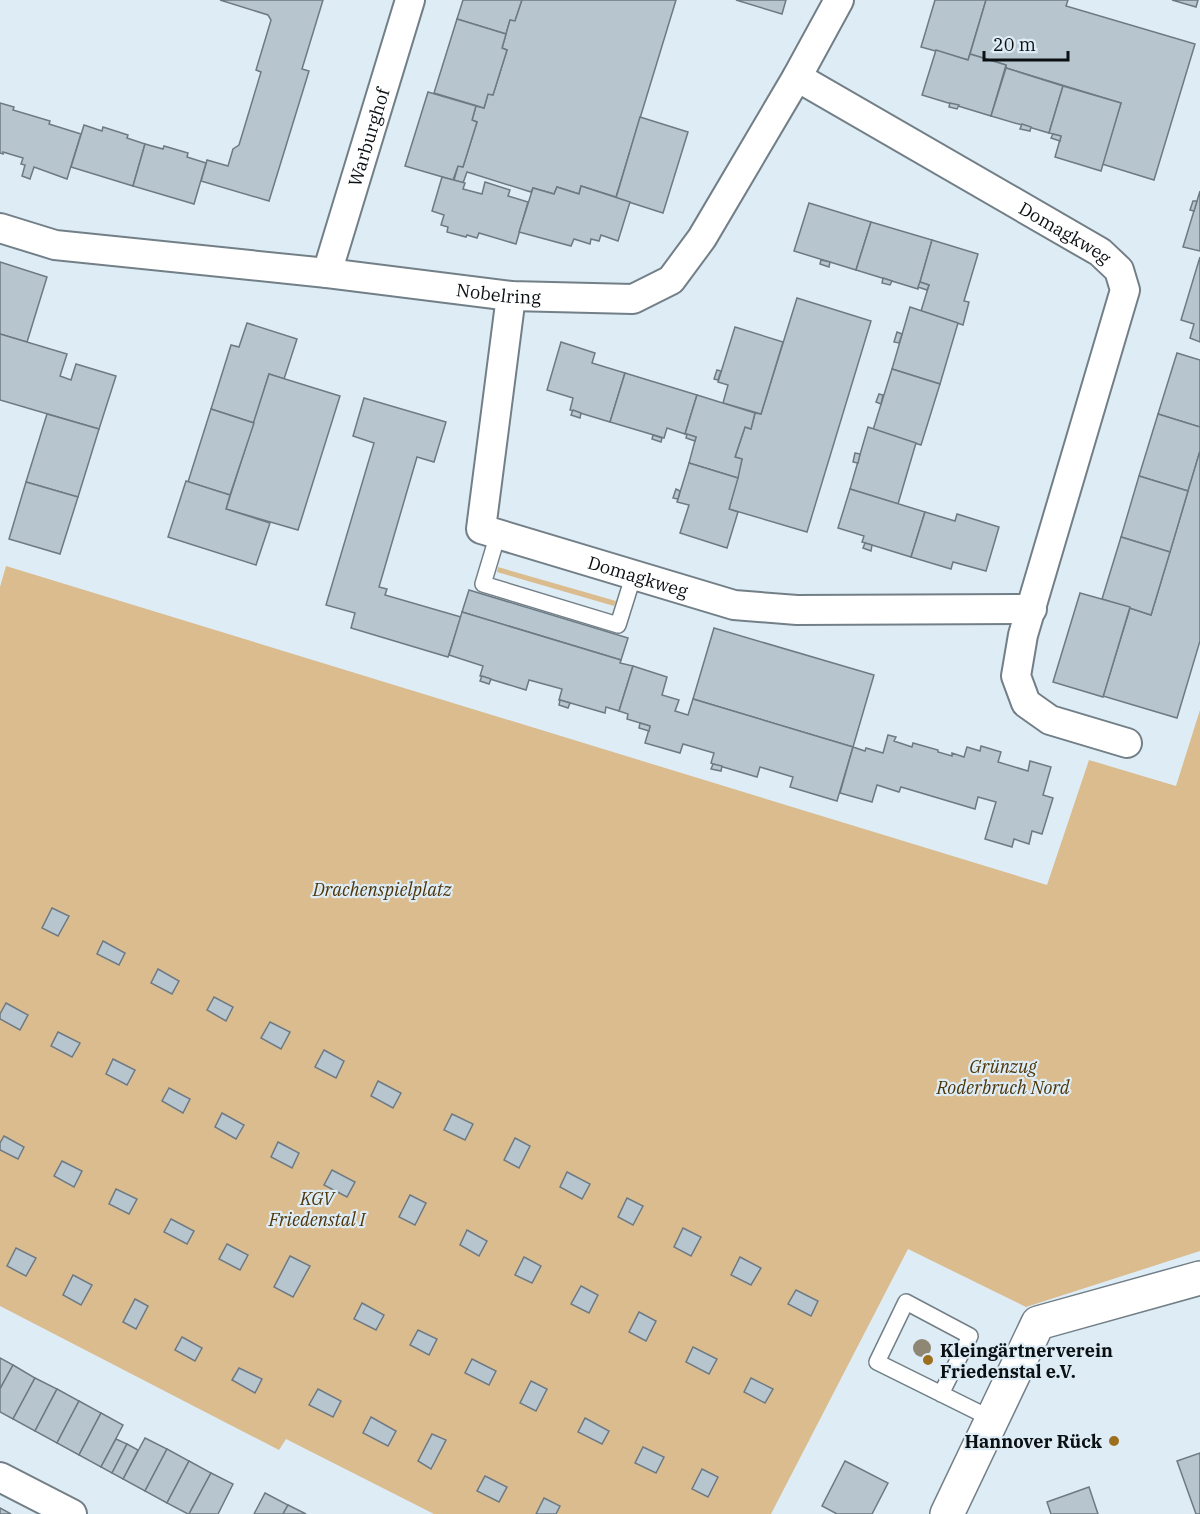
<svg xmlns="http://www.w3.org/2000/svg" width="1200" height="1514" viewBox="0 0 1200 1514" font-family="'IBM Plex Serif',serif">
	<rect width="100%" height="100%" fill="#deecf6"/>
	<g fill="#dabc8f">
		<polygon points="6,566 1047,885 1089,760 1176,786 1200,710 1200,1251 1026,1307 908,1249 771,1514 434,1514 286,1439 279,1450 0,1306 0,587"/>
		<polygon points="498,567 616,601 614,606 497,572"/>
	</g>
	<g fill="#b7c5ce" stroke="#6e7a83" stroke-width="1.5">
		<polygon points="220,0 323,0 302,69 309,71 269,201 201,181 207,160 228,166 233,149 239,145 261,72 256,70 271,20 268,15"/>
		<polygon points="463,0 522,0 515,21 510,20 506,34 457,19"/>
		<polygon points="522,0 676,0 616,197 581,186 579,194 557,187 554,194 533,188 531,192 467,172 463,183 454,180 458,166 463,167 477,122 472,120 476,106 484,108 488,94 493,95 507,50 502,48 510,20 515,21"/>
		<polygon points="736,0 786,0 782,14"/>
		<polygon points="935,0 986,0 968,60 921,47"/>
		<polygon points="986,0 1068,0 1066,6 1195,44 1154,180 1102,164 1121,103 1006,68 1006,65 970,54"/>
		<polygon points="1172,0 1198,0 1196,7"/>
		<polygon points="457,19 506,34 502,48 507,50 493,95 488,94 484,108 434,93"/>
		<polygon points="936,50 968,60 970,54 1006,65 991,116 922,95"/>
		<polygon points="1006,68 1063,86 1049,133 991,116"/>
		<polygon points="1063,86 1121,103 1101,171 1055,157 1061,136 1049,133"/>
		<polygon points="428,92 476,106 472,120 477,122 463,167 458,166 453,180 405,166"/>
		<polygon points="0,103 14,107 13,110 50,121 49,124 81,134 67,179 34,167 30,179 22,176 25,165 21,164 23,158 3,152 3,154 0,153"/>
		<polygon points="950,103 959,105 957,109 949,107"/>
		<polygon points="640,117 688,132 663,213 616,198"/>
		<polygon points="1022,124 1031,127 1030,131 1020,129"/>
		<polygon points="84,125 102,131 103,127 128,135 127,138 145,144 133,186 71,167"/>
		<polygon points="1053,134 1061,136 1060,141 1051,138"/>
		<polygon points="145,144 163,149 164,146 188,153 187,157 206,163 194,204 133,186"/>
		<polygon points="442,177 465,183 463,189 482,194 485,182 510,190 508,196 528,202 516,244 479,233 477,238 467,235 466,237 447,232 448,227 441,225 444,215 432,211"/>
		<polygon points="581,186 630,202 618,241 601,235 599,241 591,239 590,244 574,239 571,246 519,232 533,188 554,194 557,187 579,194"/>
		<polygon points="1200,191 1200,251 1183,247"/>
		<polygon points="1193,201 1197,201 1194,211 1190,210"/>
		<polygon points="809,203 871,222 856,270 794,251"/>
		<polygon points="871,222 932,240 918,289 856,270"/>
		<polygon points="932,240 978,254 964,301 969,302 963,325 921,311 929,285 920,282"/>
		<polygon points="1200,257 1200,342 1190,338 1194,324 1181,320"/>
		<polygon points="821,260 830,262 829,267 820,264"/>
		<polygon points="0,262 47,277 27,342 0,334"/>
		<polygon points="883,278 892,281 890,285 882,283"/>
		<polygon points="920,282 929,285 927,290 918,287"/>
		<polygon points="797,298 871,321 807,532 729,509 742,459 735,457 745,427 751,429 755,413 761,414"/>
		<polygon points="910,307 958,323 940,384 892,369"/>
		<polygon points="247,323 297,339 284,379 269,374 254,423 211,409 231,345 239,347"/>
		<polygon points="735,327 783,342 761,414 723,403 728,385 718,382"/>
		<polygon points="897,332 902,334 899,343 894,342"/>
		<polygon points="0,334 67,354 60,376 71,380 76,364 116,376 99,429 0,400"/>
		<polygon points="561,342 595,353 592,363 625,373 610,422 570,410 573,398 547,390"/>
		<polygon points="1177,353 1200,360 1200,427 1158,414"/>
		<polygon points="892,369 940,384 921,445 873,430"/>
		<polygon points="717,370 721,371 718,380 714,379"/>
		<polygon points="625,373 697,395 685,434 667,428 664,438 610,422"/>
		<polygon points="269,374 340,396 298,530 226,509"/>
		<polygon points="879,394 883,395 881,404 876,402"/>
		<polygon points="697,395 755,413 751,429 745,427 735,457 742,459 738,478 689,463 696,437 685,434"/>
		<polygon points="364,398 446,422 434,462 417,457 379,587 387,589 385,595 461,617 448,657 351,628 355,613 326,605 374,443 353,436"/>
		<polygon points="211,409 254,423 230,495 188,482"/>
		<polygon points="573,410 581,413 580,418 571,415"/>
		<polygon points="47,414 99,429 78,497 26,482"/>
		<polygon points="1158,414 1200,427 1200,451 1188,491 1139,476"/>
		<polygon points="868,427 916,443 898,504 850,489"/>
		<polygon points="687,434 696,437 695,441 686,438"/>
		<polygon points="653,435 662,438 661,442 652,439"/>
		<polygon points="1200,451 1200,641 1177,718 1103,696 1130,608 1151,615"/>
		<polygon points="855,453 860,454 858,463 853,462"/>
		<polygon points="689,463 738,478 729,509 738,512 727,548 680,533 689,505 677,502"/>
		<polygon points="1139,476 1188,491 1170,552 1121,537"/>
		<polygon points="186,481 230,495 226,509 270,523 256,565 168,537"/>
		<polygon points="26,482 78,497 60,554 9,539"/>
		<polygon points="676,489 680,491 678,499 673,498"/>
		<polygon points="850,489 925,512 911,557 862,542 864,536 838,528"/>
		<polygon points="925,512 955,521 957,514 999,527 986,571 953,562 951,569 911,557"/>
		<polygon points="1121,537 1170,552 1151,615 1102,599"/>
		<polygon points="865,543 872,545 871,551 863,548"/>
		<polygon points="469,590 628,638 621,660 462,612"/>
		<polygon points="1080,593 1130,607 1103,697 1053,682"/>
		<polygon points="462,612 621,660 620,663 633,666 619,711 606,707 605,713 560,700 559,700 562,689 529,680 526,690 480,676 483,666 449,655"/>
		<polygon points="714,628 874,675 853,747 693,699"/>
		<polygon points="633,666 667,677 662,695 679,700 675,711 688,715 693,699 853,747 837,801 790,787 793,777 760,767 757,777 713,764 711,763 714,753 683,744 680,753 645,743 650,726 627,719 628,714 619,711"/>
		<polygon points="482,676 491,679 489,684 480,681"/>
		<polygon points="560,700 570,703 568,708 559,705"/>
		<polygon points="640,723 650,726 649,731 639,728"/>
		<polygon points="888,735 896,737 894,741 912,747 913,743 938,750 938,752 952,756 952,753 964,757 967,747 980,751 981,746 1001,752 998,762 1028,771 1030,761 1051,767 1043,795 1053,798 1042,834 1032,831 1029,844 1014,839 1012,847 985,839 996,802 978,797 975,809 901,787 899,792 877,785 872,802 840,793 853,747 865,751 866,748 883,753"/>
		<polygon points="713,764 722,766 721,771 711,769"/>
		<polygon points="52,908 69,916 58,936 42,928"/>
		<polygon points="103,941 125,953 119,965 97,954"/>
		<polygon points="158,969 179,981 172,994 151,983"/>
		<polygon points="214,997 233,1007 226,1021 207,1010"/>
		<polygon points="6,1003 28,1015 20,1030 0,1019 0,1014"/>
		<polygon points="270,1022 290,1032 281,1049 261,1038"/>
		<polygon points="58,1032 80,1043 72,1057 51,1046"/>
		<polygon points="324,1050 344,1061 336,1078 315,1067"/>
		<polygon points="113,1059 135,1070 127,1085 106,1074"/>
		<polygon points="378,1081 401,1093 393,1108 371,1096"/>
		<polygon points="169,1088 190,1099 183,1113 162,1101"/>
		<polygon points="222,1113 244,1125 236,1139 215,1127"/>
		<polygon points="452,1114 473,1124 465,1140 444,1130"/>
		<polygon points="4,1136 24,1147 18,1159 0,1150 0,1143"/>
		<polygon points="515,1138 530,1146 519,1168 504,1160"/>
		<polygon points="278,1142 299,1153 292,1168 271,1157"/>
		<polygon points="62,1161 82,1171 74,1187 54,1176"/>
		<polygon points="332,1170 355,1182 347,1197 324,1185"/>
		<polygon points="567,1172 590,1184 582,1199 560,1187"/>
		<polygon points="116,1189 137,1199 129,1214 109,1204"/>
		<polygon points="410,1195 426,1203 415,1225 399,1217"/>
		<polygon points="627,1198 643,1206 633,1225 618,1217"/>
		<polygon points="171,1219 194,1231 187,1244 164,1232"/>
		<polygon points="683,1228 701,1237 691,1256 674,1247"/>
		<polygon points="467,1230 487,1241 479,1256 460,1245"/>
		<polygon points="227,1244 248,1255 240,1270 219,1259"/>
		<polygon points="16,1248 36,1258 26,1276 7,1266"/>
		<polygon points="290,1256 310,1266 293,1297 274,1287"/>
		<polygon points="524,1257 541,1266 532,1283 515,1275"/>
		<polygon points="740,1257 761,1268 751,1285 731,1275"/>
		<polygon points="73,1275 92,1285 81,1305 63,1295"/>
		<polygon points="581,1286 598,1295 589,1313 571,1304"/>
		<polygon points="796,1290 818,1301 811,1316 788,1304"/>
		<polygon points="135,1299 148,1306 136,1329 123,1322"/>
		<polygon points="362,1303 384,1315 376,1330 354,1319"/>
		<polygon points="639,1312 656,1321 646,1341 629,1332"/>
		<polygon points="418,1330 437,1339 429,1355 410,1345"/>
		<polygon points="182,1337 202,1348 195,1361 175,1350"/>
		<polygon points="693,1347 717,1359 709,1374 686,1362"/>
		<polygon points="0,1358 13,1365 0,1389"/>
		<polygon points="472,1359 496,1371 489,1385 465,1373"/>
		<polygon points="13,1365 35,1378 13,1419 0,1412 0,1389"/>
		<polygon points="239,1368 262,1379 255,1393 232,1380"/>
		<polygon points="35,1378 57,1389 35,1431 13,1419"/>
		<polygon points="751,1378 773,1389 765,1403 744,1392"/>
		<polygon points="531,1381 547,1389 536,1411 520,1403"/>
		<polygon points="57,1389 79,1401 57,1443 35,1431"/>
		<polygon points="318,1389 341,1401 333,1417 309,1405"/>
		<polygon points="79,1401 101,1413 79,1455 57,1443"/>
		<polygon points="101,1413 123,1425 101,1467 79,1455"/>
		<polygon points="371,1417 396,1431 388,1446 363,1433"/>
		<polygon points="585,1418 609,1431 602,1444 578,1432"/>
		<polygon points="432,1434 446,1440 431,1469 418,1461"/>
		<polygon points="145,1438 167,1449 145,1491 123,1479"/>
		<polygon points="116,1439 127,1444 112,1473 101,1467"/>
		<polygon points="127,1444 138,1450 123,1479 112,1473"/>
		<polygon points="643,1447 664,1457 656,1473 635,1463"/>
		<polygon points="167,1449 189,1461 167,1503 145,1491"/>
		<polygon points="1200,1453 1200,1514 1196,1514 1177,1461"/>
		<polygon points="189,1461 211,1473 189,1514 188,1514 167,1503"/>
		<polygon points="845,1461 888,1483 872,1514 837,1514 822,1506"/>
		<polygon points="702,1469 718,1477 708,1497 692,1489"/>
		<polygon points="211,1473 233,1484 218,1514 189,1514"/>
		<polygon points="485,1476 507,1487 499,1502 477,1491"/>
		<polygon points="1089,1487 1098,1514 1051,1514 1047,1502"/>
		<polygon points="265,1493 288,1505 283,1514 254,1514"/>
		<polygon points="544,1498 560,1506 556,1514 536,1514"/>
		<polygon points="288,1505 306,1514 283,1514"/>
		<polygon points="0,1508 11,1514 0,1514"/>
	</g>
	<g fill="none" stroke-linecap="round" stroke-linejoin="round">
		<g stroke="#727f87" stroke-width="18">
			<g id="lane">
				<polyline points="498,534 483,584 618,625 634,574"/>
				<polyline points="941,1394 970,1336 906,1302 877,1362 992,1419"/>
			</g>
		</g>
		<g stroke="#727f87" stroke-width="32">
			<g id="street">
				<path id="s1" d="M 797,77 L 1100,252 L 1119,270 L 1125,290 L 1023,635 L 1016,676 L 1026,703 L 1050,720 L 1127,743"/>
				<path id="s2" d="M 0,228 L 55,245 L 327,273 L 511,296 L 633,299 L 671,280 L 702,238 L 797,77 L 839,0"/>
				<path id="s3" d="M 327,273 L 410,0"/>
				<path id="s4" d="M 511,296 L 481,529 L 734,605 L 797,610 L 1032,609"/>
				<polyline points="0,1477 72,1514"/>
			</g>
		</g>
		<g stroke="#727f87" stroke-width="36">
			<polyline id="secondary" points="947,1514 1038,1323 1200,1278"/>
		</g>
		<use href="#lane" stroke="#fff" stroke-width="15"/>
		<use href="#street" stroke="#fff" stroke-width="28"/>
		<use href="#secondary" stroke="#fff" stroke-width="33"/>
	</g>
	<circle fill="#8e8773" cx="922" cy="1348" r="9"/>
	<g fill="#9c6f1f" stroke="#deecf6" stroke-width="2">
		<circle cx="928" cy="1360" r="6"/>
		<circle cx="1114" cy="1441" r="6"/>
	</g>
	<g text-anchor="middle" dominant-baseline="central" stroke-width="4.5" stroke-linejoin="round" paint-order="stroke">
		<g font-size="18" fill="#0b1013" stroke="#deecf6">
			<text stroke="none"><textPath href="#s3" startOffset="142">Warburghof</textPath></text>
			<text stroke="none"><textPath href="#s1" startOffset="310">Domagkweg</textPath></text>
			<text stroke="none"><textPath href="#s2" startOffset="504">Nobelring</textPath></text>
			<text stroke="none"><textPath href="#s4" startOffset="399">Domagkweg</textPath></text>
		</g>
		<g font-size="18" font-style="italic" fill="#4d3508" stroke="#deecf6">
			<text x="382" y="889">Drachenspielplatz</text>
			<text x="1003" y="1066">Grünzug<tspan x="1003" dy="21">Roderbruch Nord</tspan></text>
			<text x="317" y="1198">KGV<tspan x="317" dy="21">Friedenstal I</tspan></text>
		</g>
		<g font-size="18" font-weight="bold" fill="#0b1013" stroke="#deecf6" text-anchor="start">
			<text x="940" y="1350">Kleingärtnerverein<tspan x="940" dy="21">Friedenstal e.V.</tspan></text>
			<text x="1102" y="1441" text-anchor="end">Hannover Rück</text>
		</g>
	</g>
	<path d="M984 51v9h84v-9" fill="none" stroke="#0b1013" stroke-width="3"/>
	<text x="993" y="51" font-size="18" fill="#0b1013" stroke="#deecf6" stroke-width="4.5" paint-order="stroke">20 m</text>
</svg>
